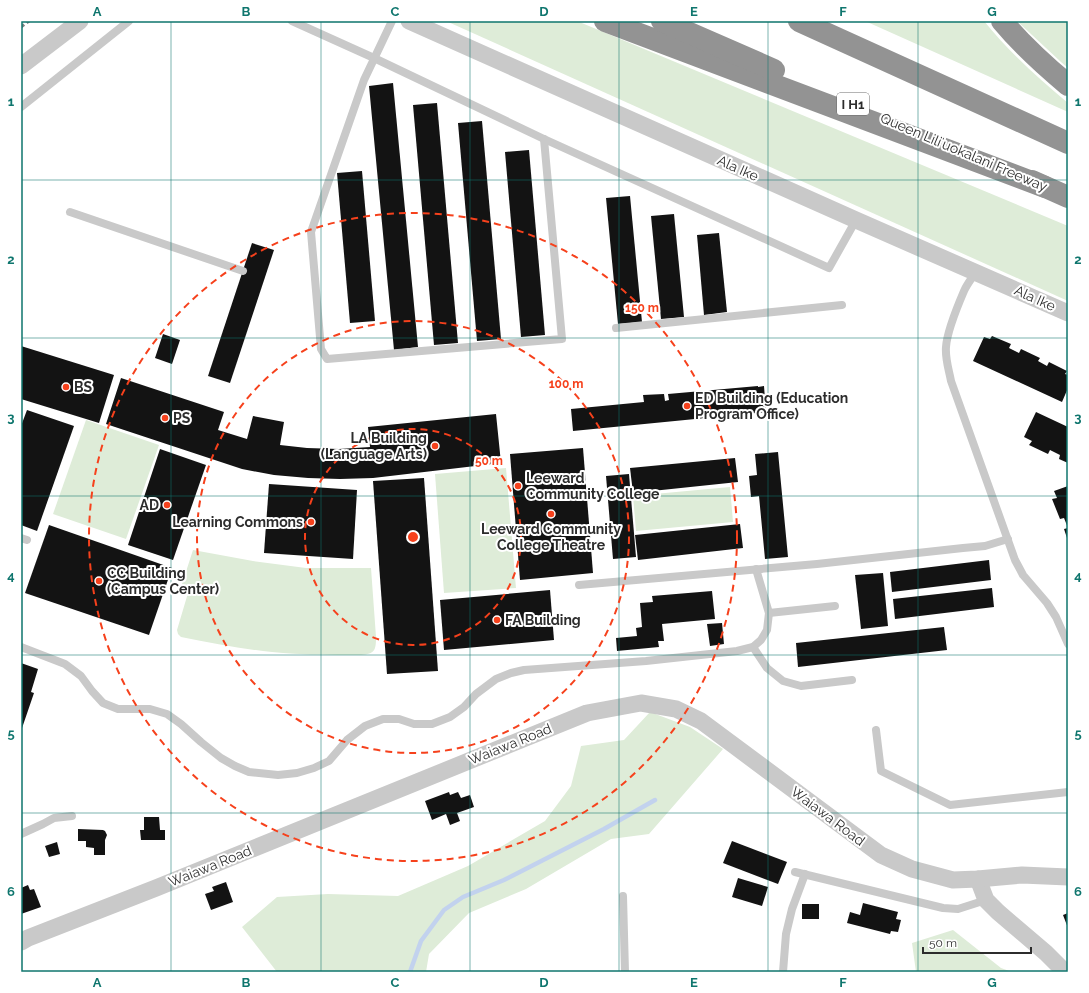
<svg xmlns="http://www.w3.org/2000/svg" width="1089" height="993" viewBox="0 0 1089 993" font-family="Raleway,sans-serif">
	<rect width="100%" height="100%" fill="#fff"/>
	<g fill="#deecd8">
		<polygon points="446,21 577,21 1068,226 1068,301"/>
		<path d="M 865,21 L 984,21 C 1008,51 1038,78 1068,103 L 1068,112 Z"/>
		<polygon points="1017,21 1068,21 1068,68 1061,62"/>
		<polygon points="86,420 159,445 126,539 53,514"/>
		<polygon points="506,468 516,588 444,593 435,474"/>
		<polygon points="730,487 733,522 636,531 633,496"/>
		<path d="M 193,550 L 253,561 L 306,568 L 371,568 L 376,637 C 376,650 375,654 361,655 C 331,655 302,655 272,652 C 242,649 212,643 181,637 L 178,634 L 177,630 L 188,593 L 182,584 Z"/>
		<polygon points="650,712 690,727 723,749 649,834 611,839 526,889 469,913 429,954 426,972 277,972 242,927 277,897 328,894 398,896 468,866 545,821 571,786 581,746 624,740"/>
		<polygon points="953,930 1001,968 1012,972 916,972 912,943"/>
	</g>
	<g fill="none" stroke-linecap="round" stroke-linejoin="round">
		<polyline stroke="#c2d2ee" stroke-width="4.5" points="410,972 421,941 444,910 463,897 504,880 604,829 655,800"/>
	</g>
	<g fill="#131313">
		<polygon points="393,83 418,347 394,350 369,86"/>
		<polygon points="437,103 458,343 434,345 413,105"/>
		<polygon points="482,121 501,339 477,341 458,123"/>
		<polygon points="529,150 545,335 521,337 505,152"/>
		<polygon points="362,171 375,321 350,323 337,173"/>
		<polygon points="630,196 642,322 618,324 606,198"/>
		<polygon points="674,214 684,317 661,319 651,216"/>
		<polygon points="719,233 727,312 704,315 697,235"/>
		<polygon points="252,243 274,250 230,383 208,376"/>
		<polygon points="163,334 180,340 172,364 155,358"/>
		<polygon points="992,336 1011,344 1009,348 1019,353 1021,349 1040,358 1038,361 1047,366 1049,362 1067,371 1065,374 1068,375 1068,388 1062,402 973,361 984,337 990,339"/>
		<polygon points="21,346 114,375 99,423 21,399"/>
		<polygon points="121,378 224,412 218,430 247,439 253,416 284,422 280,445 307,448 339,449 370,447 368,427 496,414 501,463 373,478 340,479 308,478 274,475 242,469 106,424"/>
		<polygon points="758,386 758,387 764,386 766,412 573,431 571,409 644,402 643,395 664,394 665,401 669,400 668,394"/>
		<polygon points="27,410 74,426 37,531 21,525 21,426"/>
		<polygon points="1036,412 1068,427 1068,463 1059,459 1060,455 1050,450 1048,454 1029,445 1032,441 1024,437"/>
		<polygon points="583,448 593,573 520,580 510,454"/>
		<polygon points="160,449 206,465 173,560 128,545"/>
		<polygon points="778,452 788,557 765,559 759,496 751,497 749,476 757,475 755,454"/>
		<polygon points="735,458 738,482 633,493 630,468"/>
		<polygon points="629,474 636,557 613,559 606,476"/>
		<polygon points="424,478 438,671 387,674 373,481"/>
		<polygon points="269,484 357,490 353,559 264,553"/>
		<polygon points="1068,486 1068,541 1064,529 1068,528 1064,518 1060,519 1052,499 1057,498 1054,491"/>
		<polygon points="740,524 743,548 638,560 635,535"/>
		<polygon points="49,525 172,568 149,635 25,593"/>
		<polygon points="989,560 991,580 892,592 890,572"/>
		<polygon points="883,573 888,626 861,629 855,575"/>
		<polygon points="992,588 994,607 895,619 893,599"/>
		<polygon points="550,590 554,640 444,650 440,600"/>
		<polygon points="712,591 715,619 662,624 664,641 658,641 659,647 617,651 616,638 637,636 636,628 642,627 640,603 653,602 652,596"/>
		<polygon points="722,623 724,644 710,646 707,624"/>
		<polygon points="944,627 947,650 798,667 796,643"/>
		<polygon points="21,663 38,669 31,692 34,693 21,731"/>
		<polygon points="449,792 450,795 458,792 461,798 470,795 474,807 457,813 460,821 450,825 446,814 432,820 425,801"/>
		<polygon points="144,817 159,817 160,830 165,830 165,840 141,840 140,830 144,830"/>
		<polygon points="78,829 103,830 105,831 107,835 105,840 105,855 94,855 94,848 86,847 86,841 78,841"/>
		<polygon points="732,841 787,862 778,884 723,863"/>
		<polygon points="57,842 60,854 49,857 45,846"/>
		<polygon points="738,878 768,887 762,906 732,897"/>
		<polygon points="226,882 233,902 211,910 205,894 214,891 212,887"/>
		<polygon points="28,885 30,890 34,889 41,907 21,914 21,888"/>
		<polygon points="863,903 898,912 896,919 901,920 898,932 891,931 890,934 847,923 850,912 860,915"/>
		<rect x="802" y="904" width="17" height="15"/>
		<polygon points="1068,913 1068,928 1063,915"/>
	</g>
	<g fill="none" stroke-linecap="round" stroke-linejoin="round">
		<g stroke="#c9c9c9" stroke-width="8">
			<polyline points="292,21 374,58 544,139 829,268 856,220"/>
			<polyline points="392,21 364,80 311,232 321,349 327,359 562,339 544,139"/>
			<polyline points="21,107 129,21"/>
			<polyline points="70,212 243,271"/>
			<path d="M 976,272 C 972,278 967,284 964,291 C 958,305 947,332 946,347 C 945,359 949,370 951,381 L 1015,560 L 1023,575 L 1047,603 L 1056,617 L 1068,644"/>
			<polyline points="616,328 842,305"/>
			<polyline points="21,538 27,540"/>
			<polyline points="579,585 817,564 963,548 985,546 1008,539"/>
			<polyline points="769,613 835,606"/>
			<polyline points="21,647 65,664 81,676 92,691 103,703 118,709 150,709 167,714 181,724 201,742 221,758 235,766 249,772 278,775 297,773 314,768 329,761 347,740 365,726 383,719 399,719 414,724 432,724 450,717 464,707 476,694 496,679 511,673 524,670 646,661 737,651 753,647 761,640 767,630 769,613 756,569"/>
			<polyline points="753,647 767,668 783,681 801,686 852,680"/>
			<polyline points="876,730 881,771 950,805 1068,792"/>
			<polyline points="21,834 43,824 54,818 72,816"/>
			<polyline points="795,872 943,908 958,909 986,900"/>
			<polyline points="623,896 625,972"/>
			<polyline points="783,972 786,934 792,909 805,874"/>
		</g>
		<g stroke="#c9c9c9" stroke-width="17">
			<polyline points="409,21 856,220 1068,313"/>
			<polyline points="21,66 80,21"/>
			<polyline points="978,879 986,900 998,912 1046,953 1065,972"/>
			<polyline points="21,942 28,938 156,888 587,713 641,703 676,709 701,721 736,747 881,855 912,869 953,880 978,879 1022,875 1068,877"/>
		</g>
		<g stroke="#939393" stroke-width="22">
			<polyline points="605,21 1045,187"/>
			<polyline points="662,21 774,70"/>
			<polyline points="799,21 1068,143"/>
			<path d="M 1002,21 C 1022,45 1044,65 1068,85"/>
			<polyline points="1032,181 1068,197"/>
		</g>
		<polyline stroke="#818181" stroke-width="3" stroke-dasharray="4 3" stroke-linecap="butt" points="21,27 29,21"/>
	</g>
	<path fill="none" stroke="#0f766e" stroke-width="1" stroke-opacity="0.55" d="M 171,21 L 171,972M 321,21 L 321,972M 470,21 L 470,972M 619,21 L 619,972M 768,21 L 768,972M 918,21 L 918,972M 21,180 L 1068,180M 21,338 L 1068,338M 21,496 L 1068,496M 21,655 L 1068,655M 21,813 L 1068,813"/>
	<g fill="none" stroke="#f6411c" stroke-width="2" stroke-dasharray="7 5">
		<circle cx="413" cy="537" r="108"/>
		<circle cx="413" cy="537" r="216"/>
		<circle cx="413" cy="537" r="324"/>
	</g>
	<g fill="#f6411c" stroke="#fff" stroke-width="1.5">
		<circle cx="66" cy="387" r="4"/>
		<circle cx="687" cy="406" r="4"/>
		<circle cx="165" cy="418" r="4"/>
		<circle cx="435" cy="446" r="4"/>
		<circle cx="518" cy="486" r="4"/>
		<circle cx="167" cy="505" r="4"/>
		<circle cx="551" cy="514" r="4"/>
		<circle cx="311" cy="522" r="4"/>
		<circle cx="99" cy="581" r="4"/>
		<circle cx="497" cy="620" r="4"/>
	</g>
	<g text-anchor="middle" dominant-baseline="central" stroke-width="4" stroke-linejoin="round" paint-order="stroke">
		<rect fill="#fff" stroke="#6b6b6b" stroke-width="1" x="837" y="93" width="32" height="22" rx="3"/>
		<g font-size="13" font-weight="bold" fill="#2c2c2c">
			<text x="853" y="104">I H1</text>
		</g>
		<g font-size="14" fill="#2c2c2c" stroke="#fff">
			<text transform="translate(964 152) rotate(23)">Queen Liliʻuokalani Freeway</text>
			<text transform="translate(738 168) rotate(24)">Ala Ike</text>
			<text transform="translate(1035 298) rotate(24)">Ala Ike</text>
			<text transform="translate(510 744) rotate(-22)">Waiawa Road</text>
			<text transform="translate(828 816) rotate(37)">Waiawa Road</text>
			<text transform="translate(210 866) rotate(-22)">Waiawa Road</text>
		</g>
		<g font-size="14" font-weight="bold" fill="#2c2c2c" stroke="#fff" text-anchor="start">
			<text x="74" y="387">BS</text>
			<text x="695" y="398">ED Building (Education<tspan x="695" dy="16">Program Office)</tspan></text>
			<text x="173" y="418">PS</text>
			<text x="427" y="438" text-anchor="end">LA Building<tspan x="427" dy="16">(Language Arts)</tspan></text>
			<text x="526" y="478">Leeward<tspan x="526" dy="16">Community College</tspan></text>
			<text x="159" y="505" text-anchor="end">AD</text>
			<text x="303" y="522" text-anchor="end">Learning Commons</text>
			<text x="551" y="529" text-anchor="middle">Leeward Community<tspan x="551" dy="16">College Theatre</tspan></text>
			<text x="107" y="573">CC Building<tspan x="107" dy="16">(Campus Center)</tspan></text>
			<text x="505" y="620">FA Building</text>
		</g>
	</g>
	<circle cx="413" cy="537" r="6" fill="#f6411c" stroke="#fff" stroke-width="2"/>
	<g font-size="12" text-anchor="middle" font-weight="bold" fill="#f6411c" stroke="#fff" stroke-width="4" stroke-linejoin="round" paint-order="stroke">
		<text x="642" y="312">150 m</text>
		<text x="566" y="388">100 m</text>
		<text x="489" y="465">50 m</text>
	</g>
	<rect width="1089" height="993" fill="none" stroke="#ffffff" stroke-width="44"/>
	<path d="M923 947v6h108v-6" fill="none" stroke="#2c2c2c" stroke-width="2"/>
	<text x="929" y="947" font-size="12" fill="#2c2c2c" stroke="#ffffff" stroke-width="3" paint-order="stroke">50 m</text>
	<rect x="22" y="22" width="1045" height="949" fill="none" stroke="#0f766e" stroke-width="1.5"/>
	<g font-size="13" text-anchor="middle" font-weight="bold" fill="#0f766e">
		<text x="97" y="16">A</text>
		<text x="246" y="16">B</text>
		<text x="395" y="16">C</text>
		<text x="544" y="16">D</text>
		<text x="694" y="16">E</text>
		<text x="843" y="16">F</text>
		<text x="992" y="16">G</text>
		<text x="11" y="106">1</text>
		<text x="1078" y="106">1</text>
		<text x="11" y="264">2</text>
		<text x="1078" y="264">2</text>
		<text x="11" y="422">3</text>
		<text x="1078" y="422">3</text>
		<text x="11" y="580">4</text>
		<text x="1078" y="580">4</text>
		<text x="11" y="738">5</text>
		<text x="1078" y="738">5</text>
		<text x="11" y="896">6</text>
		<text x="1078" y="896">6</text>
		<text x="97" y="987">A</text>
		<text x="246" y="987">B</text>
		<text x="395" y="987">C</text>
		<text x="544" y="987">D</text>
		<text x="694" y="987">E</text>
		<text x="843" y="987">F</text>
		<text x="992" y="987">G</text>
	</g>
</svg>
